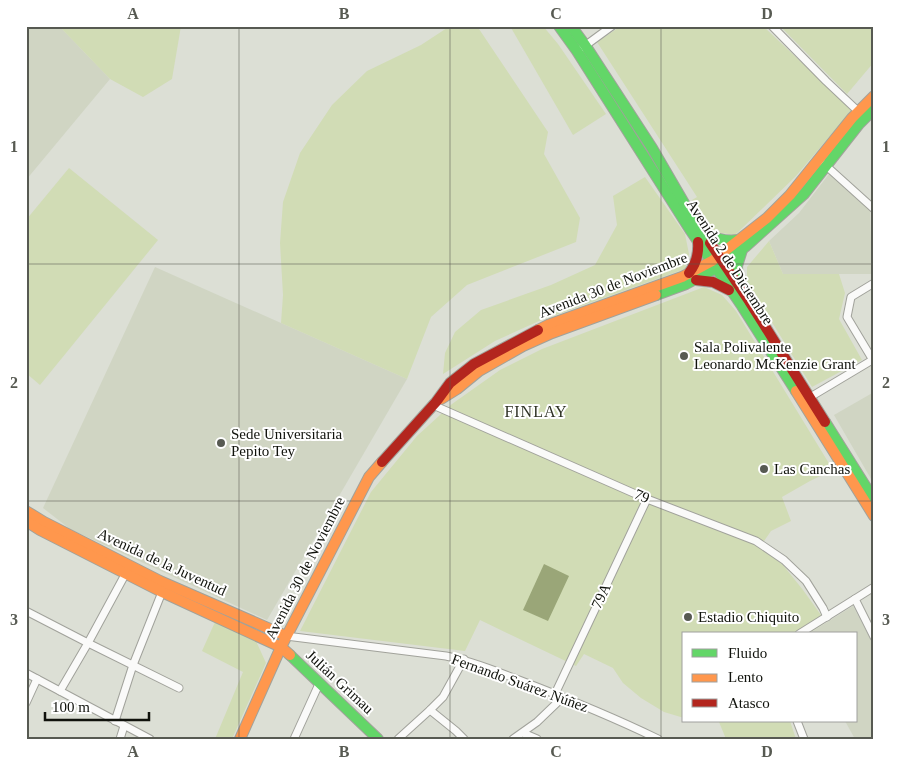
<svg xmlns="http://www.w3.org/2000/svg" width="900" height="765" viewBox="0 0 900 765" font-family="Georgia,serif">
	<rect width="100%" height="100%" fill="#dcdfd5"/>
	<g fill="#d0d5c3">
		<polygon points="26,26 59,26 110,79 26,180"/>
		<polygon points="829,174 851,192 870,210 872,274 783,274 769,241 799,213"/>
		<polygon points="155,267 407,379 267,620 70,529 43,508"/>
		<polygon points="874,392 874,484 834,415"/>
		<polygon points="853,606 874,646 874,739 855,739 845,721 856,721 856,634 808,634"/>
	</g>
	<g fill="#d1dcb5">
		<polygon points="59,26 181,26 172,79 143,97 110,79"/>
		<polygon points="450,26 477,26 548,132 544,154 580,218 576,242 467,285 431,317 407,379 281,323 283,295 280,243 283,202 300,153 332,105 367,71 421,45"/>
		<polygon points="510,26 543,26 558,44 606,114 573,135"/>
		<polygon points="621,26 763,26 852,110 796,176 735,235 714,232 692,200 697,197 597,42"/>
		<polygon points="780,26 874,26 874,62 847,94"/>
		<polygon points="69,168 158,240 40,385 26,373 26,220"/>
		<polygon points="645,177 685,234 689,254 685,269 539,321 495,341 443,374 445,353 455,332 481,310 551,285 595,265 617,225 613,196"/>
		<polygon points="769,241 783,274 839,274 845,293 839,319 862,360 812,387 747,282 747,267"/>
		<polygon points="704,287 722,295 736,311 833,470 810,481 782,497 791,521 771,531 760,547 783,565 803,590 826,622 808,634 684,634 684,718 664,712 641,698 623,683 613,668 584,654 576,666 480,620 465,651 300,631 371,492 417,436 452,404 500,370 542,349"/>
		<polygon points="215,622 256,641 266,663 232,739 215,739 243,672 202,651"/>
		<polygon points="712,721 790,721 796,739 726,739 719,722"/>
	</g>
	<polygon fill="#9aa678" points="544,564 569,576 548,621 523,610"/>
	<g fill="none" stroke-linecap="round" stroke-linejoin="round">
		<g stroke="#a1a29b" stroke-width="9">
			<g id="street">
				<polyline points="772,26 826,81 861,114"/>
				<polyline points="582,48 612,26"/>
				<polyline points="823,163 874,209"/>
				<polyline points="874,283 851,297 847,317 874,362"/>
				<polyline points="807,399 874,359"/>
				<polyline points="433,405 647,499 756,541 784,560 806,581 823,608 827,617"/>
				<polyline points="855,599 874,637"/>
				<polyline points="26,611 88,643 179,688"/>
				<polyline points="799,634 874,587"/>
				<path d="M 286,636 L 446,656 C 472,661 495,671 519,680 C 566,698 613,717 658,739"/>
				<polyline points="26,673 150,739"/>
				<polyline points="60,691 88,643 127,571"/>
				<polyline points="555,694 647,499"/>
				<polyline points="26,703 37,679"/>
				<polyline points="430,710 456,731 464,739"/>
				<polyline points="115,721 133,665 162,592"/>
				<polyline points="797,721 804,739"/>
				<polyline points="523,733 537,739"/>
				<polyline points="120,739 124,726"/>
				<polyline points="294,739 319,684"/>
				<polyline points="398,739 430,710 443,697 464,659"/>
				<polyline points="513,739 537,722 563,697"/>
			</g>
		</g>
		<g stroke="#a1a29b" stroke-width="12">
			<g id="fast">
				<polyline points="559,26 577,51 691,231 742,306 796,391"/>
				<polyline points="571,26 585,45 652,148 688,210 710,243"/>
				<path d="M 705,233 C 716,239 726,242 738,240"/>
				<polyline points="738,284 737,266 742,250"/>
				<polyline points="656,295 686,284 716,268 745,247 804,194 859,124 874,109"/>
				<polyline points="825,422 874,500"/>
				<polyline points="290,655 378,739"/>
			</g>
		</g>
		<g stroke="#a1a29b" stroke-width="12">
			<g id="slow">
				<polyline points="538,330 548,325 682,277 712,261 767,218 790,195 852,118 874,96"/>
				<polyline points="796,391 874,516"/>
				<polyline points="441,399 457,389 479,371 523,346 552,333 656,295"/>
				<polyline points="26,511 44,522 160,581 286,636"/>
				<polyline points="26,521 40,530 162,592 281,647 290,655"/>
				<polyline points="240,739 281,647 369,477 382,462"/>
			</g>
		</g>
		<g stroke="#a1a29b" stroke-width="12">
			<g id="jam">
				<polyline points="710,243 749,301 825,422"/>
				<path d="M 689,273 C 696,264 699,254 698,242"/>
				<polyline points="696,280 713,282 729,290"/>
				<polyline points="382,462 436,402 450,383 474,364 538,330"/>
			</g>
		</g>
		<use href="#street" stroke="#fafaf9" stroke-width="7"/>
		<use href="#fast" stroke="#63d668" stroke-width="10"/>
		<use href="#slow" stroke="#ff974d" stroke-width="10"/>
		<use href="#jam" stroke="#b3261e" stroke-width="10"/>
	</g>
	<path fill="none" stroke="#575a52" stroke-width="1" stroke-opacity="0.55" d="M 239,26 L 239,739M 450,26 L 450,739M 661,26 L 661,739M 26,264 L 874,264M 26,501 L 874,501"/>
	<g fill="#575a52" stroke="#fff" stroke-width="2">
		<circle cx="684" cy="356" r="5"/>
		<circle cx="221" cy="443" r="5"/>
		<circle cx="764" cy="469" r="5"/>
		<circle cx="688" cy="617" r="5"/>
	</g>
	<g text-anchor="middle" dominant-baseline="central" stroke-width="4" stroke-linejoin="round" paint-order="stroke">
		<g font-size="15" fill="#10120c" stroke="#fff">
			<text transform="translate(730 262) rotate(57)">Avenida 2 de Diciembre</text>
			<text transform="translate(613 285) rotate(-21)">Avenida 30 de Noviembre</text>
			<text transform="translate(642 496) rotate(23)">79</text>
			<text transform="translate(162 562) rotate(25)">Avenida de la Juventud</text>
			<text transform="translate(305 568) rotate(-63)">Avenida 30 de Noviembre</text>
			<text transform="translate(601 596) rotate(-65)">79A</text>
			<text transform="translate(340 682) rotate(43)">Julián Grimau</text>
			<text transform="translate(520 683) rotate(20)">Fernando Suárez Núñez</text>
		</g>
		<g font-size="15" fill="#10120c" stroke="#fff" text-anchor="start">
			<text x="694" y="347">Sala Polivalente<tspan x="694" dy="17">Leonardo McKenzie Grant</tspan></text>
			<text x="231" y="434">Sede Universitaria<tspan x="231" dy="17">Pepito Tey</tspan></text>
			<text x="774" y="469">Las Canchas</text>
			<text x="698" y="617">Estadio Chiquito</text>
		</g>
		<g font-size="16" letter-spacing="1" fill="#2e3224" stroke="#fff">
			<text x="536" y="411">FINLAY</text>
		</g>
	</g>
	<rect width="900" height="765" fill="none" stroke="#ffffff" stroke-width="55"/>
	<rect x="682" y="632" width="175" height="90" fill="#ffffff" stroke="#9fa09e"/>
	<rect x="692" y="649" width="25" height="8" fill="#63d668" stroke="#9fa09e"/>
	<text x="728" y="658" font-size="15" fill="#10120c">Fluido</text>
	<rect x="692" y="674" width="25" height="8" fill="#ff974d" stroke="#9fa09e"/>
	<text x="728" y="682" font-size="15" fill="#10120c">Lento</text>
	<rect x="692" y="699" width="25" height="8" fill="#b3261e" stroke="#9fa09e"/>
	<text x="728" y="708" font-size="15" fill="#10120c">Atasco</text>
	<path d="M45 712v8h104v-8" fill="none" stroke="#10120c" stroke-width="2.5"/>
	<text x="52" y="712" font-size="15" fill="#10120c" stroke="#ffffff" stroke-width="4" paint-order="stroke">100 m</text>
	<rect x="28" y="28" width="844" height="710" fill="none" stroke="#575a52" stroke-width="2"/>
	<g font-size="16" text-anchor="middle" font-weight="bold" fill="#575a52">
		<text x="133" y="19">A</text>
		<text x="344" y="19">B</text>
		<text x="556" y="19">C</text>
		<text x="767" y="19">D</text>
		<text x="14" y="152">1</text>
		<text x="886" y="152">1</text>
		<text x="14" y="388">2</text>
		<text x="886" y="388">2</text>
		<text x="14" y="625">3</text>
		<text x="886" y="625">3</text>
		<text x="133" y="757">A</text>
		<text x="344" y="757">B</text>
		<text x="556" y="757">C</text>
		<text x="767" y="757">D</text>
	</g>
</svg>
